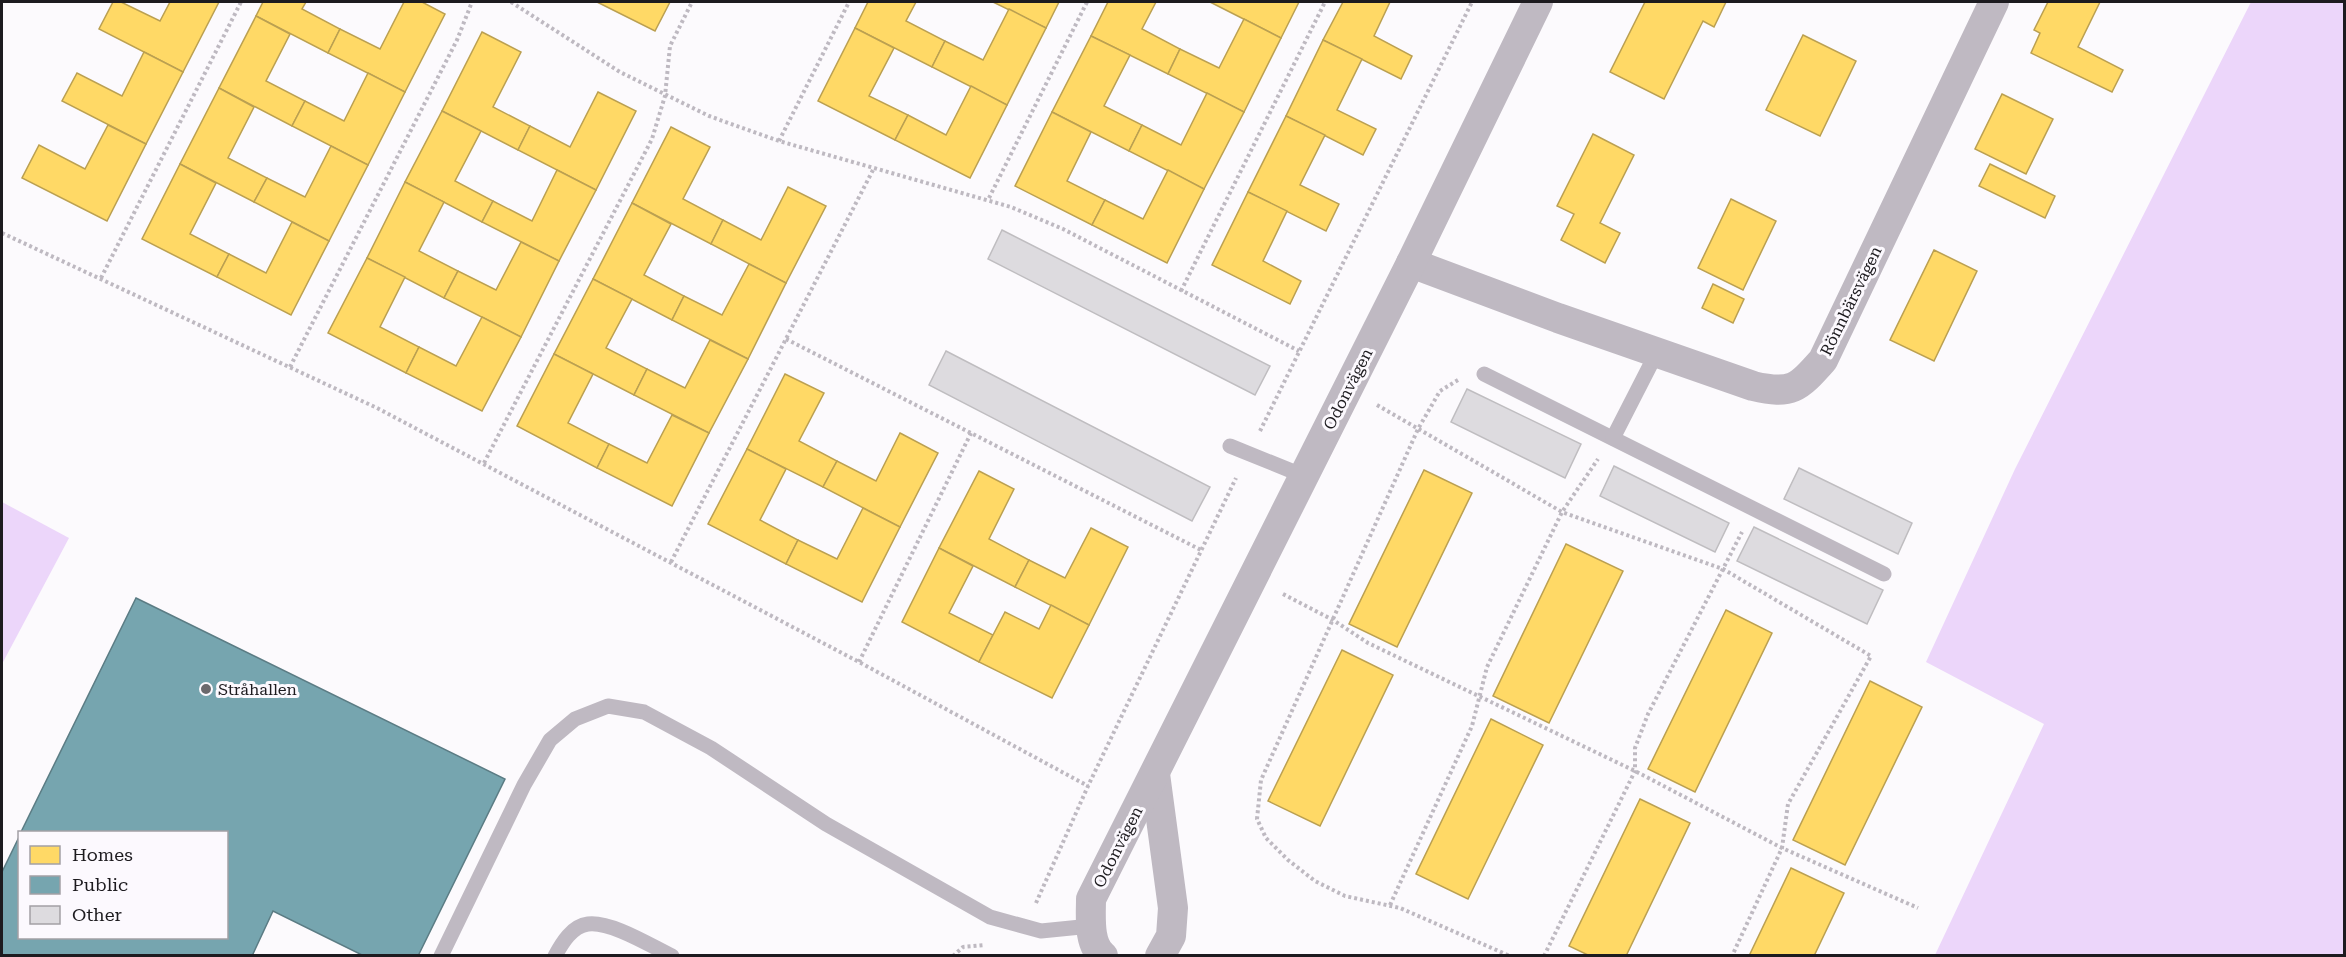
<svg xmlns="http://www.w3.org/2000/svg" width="2346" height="957" viewBox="0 0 2346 957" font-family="'Roboto Serif',serif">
	<rect width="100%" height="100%" fill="#fcfafd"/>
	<g fill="#ecd6fa">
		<polygon points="2251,2 2344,2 2344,955 1935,955 2044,724 1926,662 2015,469"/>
		<polygon points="2,502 69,538 2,664"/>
	</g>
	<g fill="#ffd966" stroke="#bba051" stroke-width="1.5">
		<polygon points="113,2 121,2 160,21 170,2 219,2 183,72 99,29"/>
		<polygon points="263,2 306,2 302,9 340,29 328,53 256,16"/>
		<polygon points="404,2 422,2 445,14 405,92 328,53 340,29 380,49"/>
		<polygon points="597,2 670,2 655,31"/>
		<polygon points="868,2 916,2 906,21 945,41 932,67 855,28"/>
		<polygon points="993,2 1059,2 1046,28"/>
		<polygon points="1108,2 1156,2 1142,29 1180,49 1168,74 1091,36"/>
		<polygon points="1210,2 1299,2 1281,38"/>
		<polygon points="1343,2 1390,2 1374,36 1412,56 1401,79 1323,40"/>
		<polygon points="1645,2 1726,2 1714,27 1703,21 1664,99 1610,72"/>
		<polygon points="2048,2 2100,2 2078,47 2123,70 2112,92 2031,53 2040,33 2034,30"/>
		<polygon points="1009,9 1046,28 1007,105 932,67 945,41 983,60"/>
		<polygon points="256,16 290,34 266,81 305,101 292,126 219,88"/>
		<polygon points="1244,19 1281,38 1244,112 1168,74 1180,49 1219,68"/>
		<polygon points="855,28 894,48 869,96 908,115 895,140 818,101"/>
		<polygon points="482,32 521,52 493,107 530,126 518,150 442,111"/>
		<polygon points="1803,35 1856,61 1820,136 1766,110"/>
		<polygon points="1091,36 1130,55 1104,106 1142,125 1129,151 1052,112"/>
		<polygon points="1323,40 1362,59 1337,110 1376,129 1363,155 1286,116"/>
		<polygon points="144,52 183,72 146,144 62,101 77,73 122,96"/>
		<polygon points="368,73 405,92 368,165 292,126 305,101 344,121"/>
		<polygon points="971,86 1007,105 970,178 895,140 908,115 946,135"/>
		<polygon points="219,88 254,107 228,158 267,178 254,202 180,164"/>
		<polygon points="598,92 636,111 596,190 518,150 530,126 570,147"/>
		<polygon points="1207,93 1244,112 1204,189 1129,151 1142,125 1181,145"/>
		<polygon points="2002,94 2053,119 2026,174 1975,149"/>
		<polygon points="442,111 481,131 455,181 493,201 482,222 405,182"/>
		<polygon points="1052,112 1091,132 1067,181 1105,200 1092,225 1015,186"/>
		<polygon points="1286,116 1325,135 1300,185 1339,204 1326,231 1248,192"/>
		<polygon points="108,125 146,144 107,221 22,178 39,145 85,169"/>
		<polygon points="671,127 710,147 683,199 723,220 711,244 632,203"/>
		<polygon points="1593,134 1634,155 1600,223 1620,233 1605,263 1561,240 1574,214 1557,206"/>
		<polygon points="331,146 368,165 329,241 254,202 267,178 305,197"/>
		<polygon points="180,164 216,183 190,234 229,254 217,277 142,239"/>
		<polygon points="1990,164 2055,196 2045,218 1979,186"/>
		<polygon points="557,170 596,190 559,261 482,222 493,201 532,221"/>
		<polygon points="1168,170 1204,189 1167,263 1092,225 1105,200 1143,219"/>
		<polygon points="405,182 444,202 419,251 458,271 444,298 367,258"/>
		<polygon points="788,187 826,206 786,283 711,244 723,220 761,240"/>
		<polygon points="1248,192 1287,211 1263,261 1301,281 1290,304 1212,265"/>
		<polygon points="1731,199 1776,221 1743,290 1698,268"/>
		<polygon points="632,203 671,224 644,275 684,296 672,320 593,279"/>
		<polygon points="292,222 329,241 291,315 217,277 229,254 266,273"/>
		<polygon points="521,242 559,261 521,337 444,298 458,271 496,290"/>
		<polygon points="1934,250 1977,271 1934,361 1890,340"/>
		<polygon points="367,258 405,277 380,327 419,347 406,373 328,333"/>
		<polygon points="749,264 786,283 748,359 672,320 684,296 722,315"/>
		<polygon points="593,279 632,299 606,348 647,369 634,395 554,354"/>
		<polygon points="1713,284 1744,299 1733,323 1702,308"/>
		<polygon points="482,317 521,337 482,411 406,373 419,347 456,366"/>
		<polygon points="710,340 748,359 709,433 634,395 647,369 685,388"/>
		<polygon points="554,354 593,374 568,423 609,444 597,468 517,426"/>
		<polygon points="785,374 824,393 799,441 837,461 823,487 747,449"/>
		<polygon points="672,415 709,433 672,506 597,468 609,444 647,463"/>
		<polygon points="900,433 938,453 900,527 823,487 837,461 876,481"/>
		<polygon points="747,449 786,469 760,520 798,540 786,564 708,524"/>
		<polygon points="1424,470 1472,493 1397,647 1349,624"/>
		<polygon points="979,471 1014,489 989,539 1029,560 1015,587 939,548"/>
		<polygon points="863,508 900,527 862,602 786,564 798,540 837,559"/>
		<polygon points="1091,528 1128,547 1089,625 1015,587 1029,560 1065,578"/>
		<polygon points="1566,544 1623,571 1549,723 1493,696"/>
		<polygon points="939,548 973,566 949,613 993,635 979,662 902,622"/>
		<polygon points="1051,605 1089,625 1052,698 979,662 1005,612 1039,629"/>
		<polygon points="1726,610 1772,633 1695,792 1648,769"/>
		<polygon points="1342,650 1393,675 1320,826 1268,801"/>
		<polygon points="1870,681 1922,707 1845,865 1793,840"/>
		<polygon points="1491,719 1543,745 1468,899 1416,874"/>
		<polygon points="1640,799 1690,823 1626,956 1590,956 1569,946"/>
		<polygon points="1791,868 1844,893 1814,956 1749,956"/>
	</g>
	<polygon fill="#76a5af" stroke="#5b7c84" stroke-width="1.5" points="136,598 505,779 418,956 364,956 273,911 252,956 2,956 2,872 20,835 20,938 226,938 226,832 21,832"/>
	<g fill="#dddbdf" stroke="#bfbdc0" stroke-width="1.5">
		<polygon points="1002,230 1270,366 1255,395 988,259"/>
		<polygon points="946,351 1210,487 1192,521 929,385"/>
		<polygon points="1467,389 1581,444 1565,478 1451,422"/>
		<polygon points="1614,466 1729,523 1715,552 1600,496"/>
		<polygon points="1799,468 1912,523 1898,554 1784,499"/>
		<polygon points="1754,527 1883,590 1867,624 1737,561"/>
	</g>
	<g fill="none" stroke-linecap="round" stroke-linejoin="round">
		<g stroke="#beb9c1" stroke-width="4" stroke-dasharray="3 3" stroke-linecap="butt">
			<polyline points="511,2 620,72 709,116 779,141 1011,207 1063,229 1299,351"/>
			<polyline points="779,141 849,2"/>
			<polyline points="989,198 1087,2"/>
			<polyline points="2,233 377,408 859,662 1088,786"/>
			<polyline points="101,278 241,2"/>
			<polyline points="1181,291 1325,2"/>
			<polyline points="786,339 1201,550"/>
			<polyline points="290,367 457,40 472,2"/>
			<polyline points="1458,380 1440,391 1418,429 1261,780 1257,819 1266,838 1288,860 1315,881 1345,896 1400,908 1510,956"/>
			<polyline points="1377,405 1562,512 1723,569 1871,656 1788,804 1782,848 1732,956"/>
			<polyline points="1260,431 1472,2"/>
			<polyline points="484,463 652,139 665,96 670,46 692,2"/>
			<polyline points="671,562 874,168"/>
			<polyline points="1283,594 1333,620 1368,643 1635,771 1782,848 1918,908"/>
			<polyline points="859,662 971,433"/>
			<polyline points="1036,903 1088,786 1236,478"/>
			<polyline points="1390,905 1472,726 1487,667 1562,512 1598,459"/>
			<polyline points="953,956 963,947 985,945"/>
			<polyline points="1544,956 1635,771 1635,748 1648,714 1742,532"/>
		</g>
		<g stroke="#bfb9c2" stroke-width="15">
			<polyline points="1484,374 1884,574"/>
			<polyline points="1613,438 1657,352"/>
			<polyline points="1230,446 1304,476"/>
			<polyline points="441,956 524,785 550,740 575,719 608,706 644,712 711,748 826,824 990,917 1041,931 1091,926"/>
			<path d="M 555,956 C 562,943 572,926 588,924 C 611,921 651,946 672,956"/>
		</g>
		<g stroke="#bfb9c2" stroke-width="30">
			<path d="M 1411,263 L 1558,318 L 1753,386 C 1792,395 1798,388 1823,360 L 1994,2"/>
			<polyline points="1155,774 1173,908 1171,936 1160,956"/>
			<path d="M 1103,956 C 1088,944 1091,916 1091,899 L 1411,263 L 1538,2"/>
		</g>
	</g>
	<circle fill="#6b696d" stroke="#fcf9fe" stroke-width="2" cx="206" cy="689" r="6"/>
	<g text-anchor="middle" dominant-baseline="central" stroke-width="6" stroke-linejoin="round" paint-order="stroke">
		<g font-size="16" fill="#1d1b1f" stroke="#fcf9fe">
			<text transform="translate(1851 301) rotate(-64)">Rönnbärsvägen</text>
			<text transform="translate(1348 389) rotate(-63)">Odonvägen</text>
			<text transform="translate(1118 847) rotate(-63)">Odonvägen</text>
		</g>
		<g font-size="16" fill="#1d1b1f" stroke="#fcf9fe" text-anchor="start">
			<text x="218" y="689">Stråhallen</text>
		</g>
	</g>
	<rect width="2346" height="957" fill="none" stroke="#1d1b1f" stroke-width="6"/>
	<rect x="18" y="831" width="210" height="108" fill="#fcf9fe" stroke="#a3a0a5" stroke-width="1.5"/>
	<rect x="30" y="846" width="30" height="18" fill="#ffd966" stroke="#a3a0a5" stroke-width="1.5"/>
	<text x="72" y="861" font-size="18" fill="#1d1b1f">Homes</text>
	<rect x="30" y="876" width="30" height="18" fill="#76a5af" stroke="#a3a0a5" stroke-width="1.5"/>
	<text x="72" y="891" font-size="18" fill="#1d1b1f">Public</text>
	<rect x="30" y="906" width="30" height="18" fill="#dddbdf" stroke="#a3a0a5" stroke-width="1.5"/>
	<text x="72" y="921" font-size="18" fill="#1d1b1f">Other</text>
</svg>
